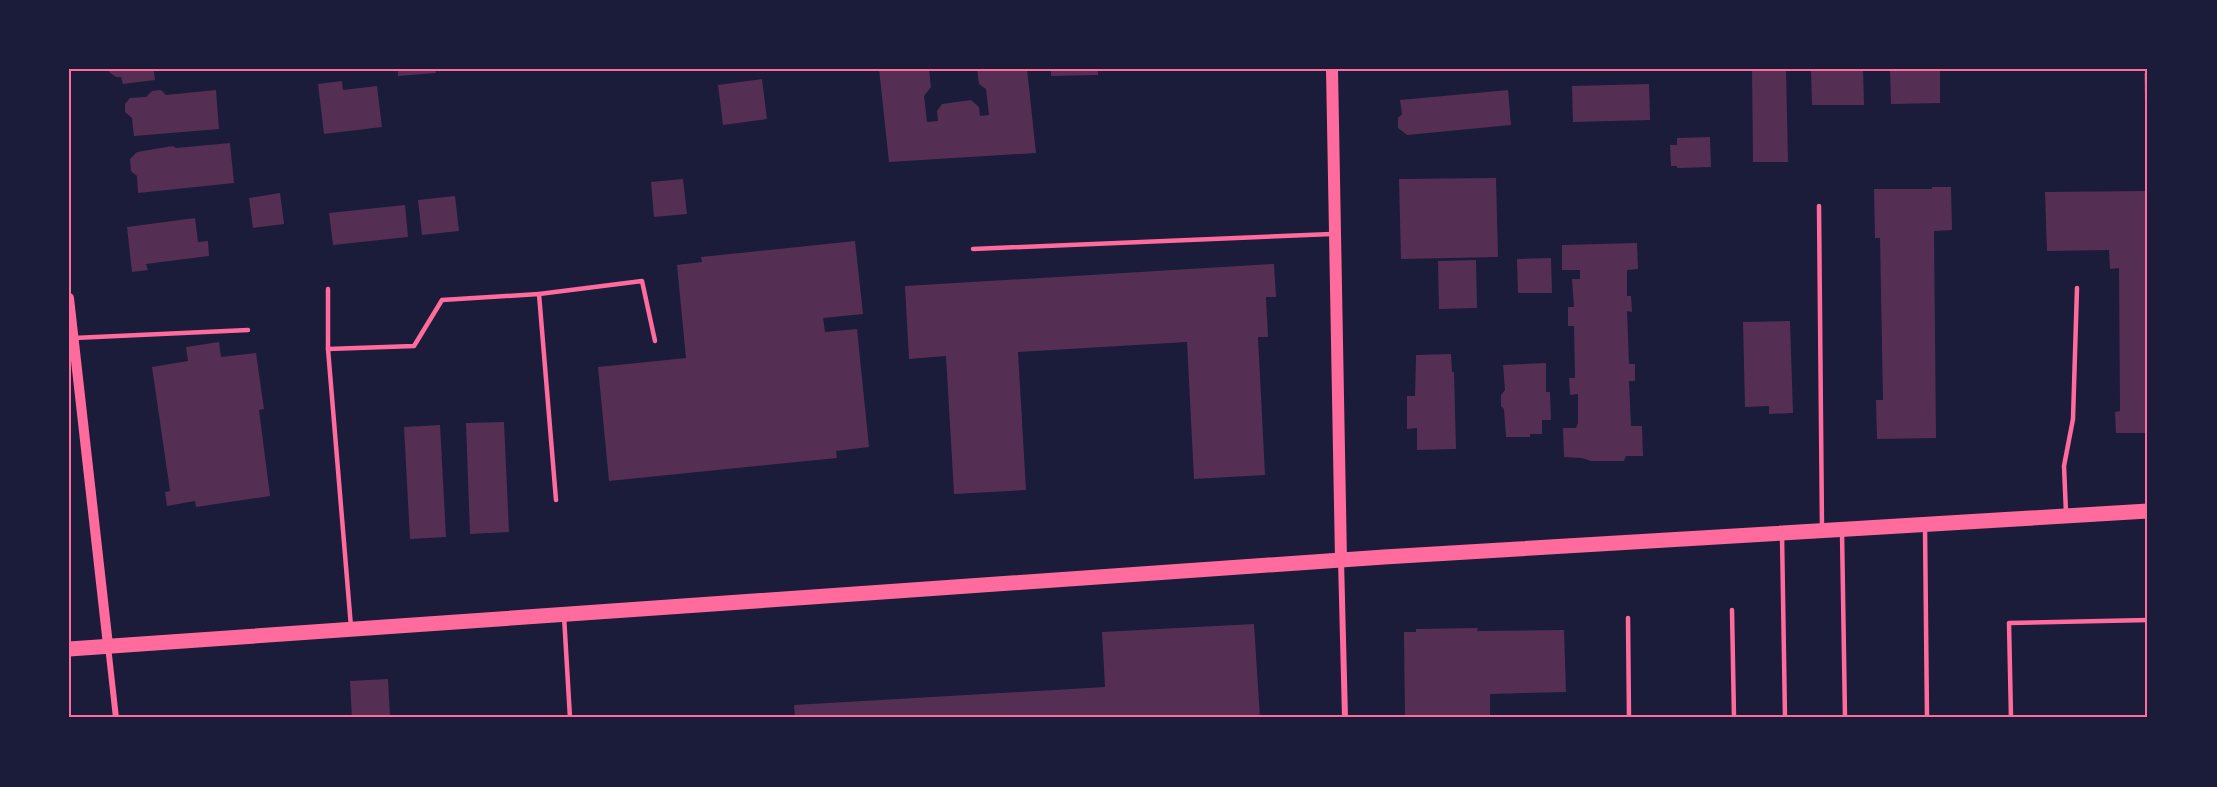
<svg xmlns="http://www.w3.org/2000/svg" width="2217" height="787" viewBox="0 0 2217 787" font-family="'Alegreya Sans',sans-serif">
	<rect width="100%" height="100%" fill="#1b1b3a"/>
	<g fill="#542f53">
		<polygon points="109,69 160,69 160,71 154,71 155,80 123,84 121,77 116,77 109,72"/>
		<polygon points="398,69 435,69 436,73 398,76"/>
		<polygon points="879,69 929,69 931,87 924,96 927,122 938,121 937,111 942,104 971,100 979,107 980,116 989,115 986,89 979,84 977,69 1027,69 1036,153 889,162"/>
		<polygon points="1051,69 1098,69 1098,75 1051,76"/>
		<polygon points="1752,69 1786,69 1788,162 1753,162"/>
		<polygon points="1811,69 1863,69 1864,105 1812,105"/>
		<polygon points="1890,69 1940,69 1940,103 1891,104"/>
		<polygon points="2144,73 2148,73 2148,138 2146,138"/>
		<polygon points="762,79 767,119 723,125 718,85"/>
		<polygon points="342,81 343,90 377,86 382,127 324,134 318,84"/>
		<polygon points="1649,84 1650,120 1573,122 1572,86"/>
		<polygon points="161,90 166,95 216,90 219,129 134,136 132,118 125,112 125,104 130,98 146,97 152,91"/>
		<polygon points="1508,90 1511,125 1407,135 1398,128 1398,118 1402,114 1400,100"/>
		<polygon points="1710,137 1711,167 1677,168 1677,166 1671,166 1670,145 1677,145 1677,138"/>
		<polygon points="230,143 234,183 138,193 137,176 131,171 130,159 137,152 173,146 176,148"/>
		<polygon points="1496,178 1498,257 1401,259 1399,179"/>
		<polygon points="683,179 687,214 654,217 651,182"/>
		<polygon points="1932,187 1951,187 1952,230 1934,231 1936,438 1877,439 1876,400 1883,400 1880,238 1875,238 1874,189 1932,189"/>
		<polygon points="2148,191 2148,433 2116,433 2115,412 2120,411 2119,268 2110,269 2109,250 2047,251 2045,192"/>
		<polygon points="280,193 284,224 253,228 249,198"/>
		<polygon points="455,196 459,231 422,235 418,200"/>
		<polygon points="405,205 408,237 333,245 329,213"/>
		<polygon points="195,218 198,242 208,241 209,256 146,264 148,270 132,272 127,227"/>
		<polygon points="855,241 863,314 823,318 825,332 857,329 869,447 836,451 837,458 609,481 598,367 686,358 677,265 702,262 701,257"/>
		<polygon points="1637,243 1638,269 1627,270 1627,296 1631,296 1632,312 1627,311 1629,364 1635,364 1635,381 1629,381 1631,426 1642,426 1643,456 1626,456 1624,461 1591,461 1582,458 1564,457 1563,428 1576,428 1578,423 1578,394 1570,395 1569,378 1575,378 1574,326 1568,326 1568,307 1574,307 1572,279 1580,279 1580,270 1562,270 1562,245"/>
		<polygon points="1551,258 1552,293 1518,293 1517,259"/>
		<polygon points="1476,260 1477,308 1439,309 1438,261"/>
		<polygon points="1274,264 1276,297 1266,297 1268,337 1258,337 1265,475 1194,479 1187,342 1018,352 1026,490 954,494 946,356 909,359 905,286"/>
		<polygon points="1790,321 1793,413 1769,414 1769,406 1745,407 1743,322"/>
		<polygon points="219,342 221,357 256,353 264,409 259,410 270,496 196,507 195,501 167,506 165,492 170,491 152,367 188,361 186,347"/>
		<polygon points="1451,354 1452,372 1454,372 1456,449 1417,450 1417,428 1407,429 1407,396 1415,396 1416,355"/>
		<polygon points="1546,363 1546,392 1550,392 1551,420 1542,420 1542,434 1530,434 1530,437 1506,437 1504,409 1501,406 1501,395 1505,390 1503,365"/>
		<polygon points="504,422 509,532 470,534 466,423"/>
		<polygon points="440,425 446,537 410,539 404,427"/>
		<polygon points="1254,624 1260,718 795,718 794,705 1105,687 1102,632"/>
		<polygon points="1478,628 1477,631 1564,630 1566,692 1490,694 1490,718 1405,718 1404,632 1416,632 1416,629"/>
		<polygon points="388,679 390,718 352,718 350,681"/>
	</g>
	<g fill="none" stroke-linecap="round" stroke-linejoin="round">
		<g stroke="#ff6b9d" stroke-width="4.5">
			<polyline points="1819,206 1822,528"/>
			<polyline points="973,249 1332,234"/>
			<polyline points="328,289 328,349"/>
			<polyline points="539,294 642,281 655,341"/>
			<polyline points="74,338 248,330"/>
			<polyline points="2066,513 2064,466 2073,419 2077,288"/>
			<polyline points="1925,527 1927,718"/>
			<polyline points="1842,532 1845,718"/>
			<polyline points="1782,535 1785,718"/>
			<polyline points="1732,610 1734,718"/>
			<polyline points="564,616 570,718"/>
			<polyline points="1628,618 1629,718"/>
			<polyline points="351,627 328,349 414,346 442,300 539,294 556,500"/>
			<polyline points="2011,718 2009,623 2148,620"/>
		</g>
		<g stroke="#ff6b9d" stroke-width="6">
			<polyline points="1341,560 1345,718"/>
			<polyline points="108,646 116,718"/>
		</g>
		<polyline stroke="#ff6b9d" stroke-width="10" points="69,298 108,645"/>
		<polyline stroke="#ff6b9d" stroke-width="12" points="1332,69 1341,560"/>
		<polyline stroke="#ff6b9d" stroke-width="15" points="69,649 1384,557 2148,511"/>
	</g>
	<rect width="2217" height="787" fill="none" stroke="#1b1b3a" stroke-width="141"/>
	<rect x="70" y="70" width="2076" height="646" fill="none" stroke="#ff6b9d" stroke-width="2"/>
</svg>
